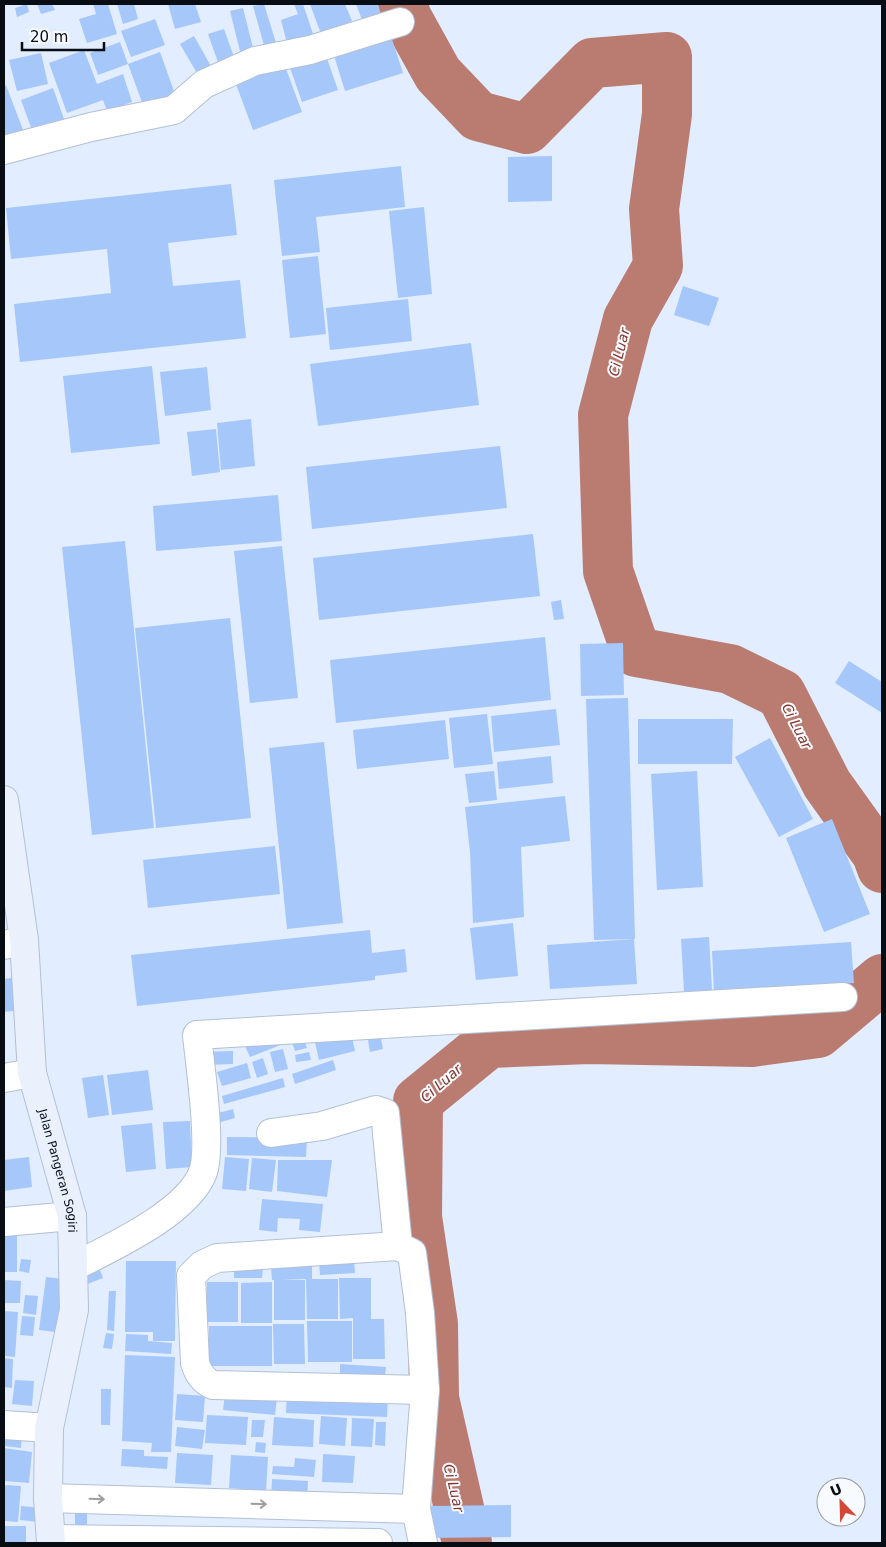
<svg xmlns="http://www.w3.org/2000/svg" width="886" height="1547" viewBox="0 0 886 1547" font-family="'DejaVu Sans',sans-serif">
	<rect width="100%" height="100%" fill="#e2edff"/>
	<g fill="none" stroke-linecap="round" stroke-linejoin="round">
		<g stroke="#ba7c71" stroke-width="50">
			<polyline points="402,4 407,18 438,74 478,116 527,129 592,63 667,57 667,114 654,209 658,266 628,319 603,415 608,571 636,652 730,669 781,694 827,784 877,854 882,868"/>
			<polyline points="467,1543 434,1398 433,1324 417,1217 418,1101 489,1043 589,1039 752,1042 818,1033 882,979"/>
		</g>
	</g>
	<g fill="#a6c7fa">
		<polygon points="27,4 29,12 17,17 15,8"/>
		<polygon points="37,4 52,4 55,10 41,14"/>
		<polygon points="93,4 108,4 117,34 87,43 79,19 96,14"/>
		<polygon points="117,4 134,4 138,19 123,24"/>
		<polygon points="168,4 195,4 201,22 175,29"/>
		<polygon points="264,4 277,46 265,49 253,6"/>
		<polygon points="294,4 303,4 314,37 288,47 281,20 298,14"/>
		<polygon points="310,4 345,4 352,21 321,34"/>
		<polygon points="356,4 378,4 382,18 364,25"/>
		<polygon points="243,8 254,52 241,55 230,11"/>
		<polygon points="155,19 165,45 131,57 121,31"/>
		<polygon points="224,29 235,60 219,65 208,34"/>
		<polygon points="389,30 403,73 345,91 332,49"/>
		<polygon points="194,36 212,68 198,75 180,44"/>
		<polygon points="120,42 128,64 98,75 90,53"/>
		<polygon points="84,50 97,84 123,74 132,102 107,111 103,100 67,113 49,63"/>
		<polygon points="324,50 338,90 302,102 288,62"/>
		<polygon points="160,52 175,94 143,105 128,64"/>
		<polygon points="41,53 48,84 17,91 9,60"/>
		<polygon points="285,66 302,112 253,130 236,84"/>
		<polygon points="6,85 23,130 4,137 4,86"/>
		<polygon points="53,88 64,119 32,130 21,100"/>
		<polygon points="552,156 552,201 508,202 508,157"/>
		<polygon points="401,166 405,207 316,217 320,252 282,256 274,180"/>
		<polygon points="231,184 237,235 168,243 173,286 240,280 246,338 20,362 14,304 111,293 107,249 11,259 6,208"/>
		<polygon points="424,207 432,294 398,298 389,211"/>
		<polygon points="318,256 326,334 290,338 282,260"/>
		<polygon points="683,286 719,298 709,326 674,315"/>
		<polygon points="408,299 412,341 330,350 326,308"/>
		<polygon points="471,343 479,405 318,426 310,364"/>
		<polygon points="152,366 160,444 71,453 63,376"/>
		<polygon points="207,367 211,410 165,416 160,372"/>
		<polygon points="251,419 255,466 221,470 217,423"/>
		<polygon points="216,429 220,472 192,476 187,432"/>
		<polygon points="500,446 507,508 312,529 306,467"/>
		<polygon points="278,495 282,541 156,551 153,506"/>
		<polygon points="533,534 540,596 319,620 313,558"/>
		<polygon points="125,541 154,828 92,835 62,547"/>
		<polygon points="282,546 298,698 250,703 234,551"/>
		<polygon points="561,600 564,619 554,620 551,602"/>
		<polygon points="230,618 251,818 156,828 135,628"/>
		<polygon points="545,637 551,700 336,723 330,660"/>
		<polygon points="623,643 624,695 581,696 580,644"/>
		<polygon points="849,661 882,682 882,713 835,683"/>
		<polygon points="628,698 635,939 594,940 586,699"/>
		<polygon points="556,709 560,745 494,752 491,716"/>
		<polygon points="487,714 493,764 454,768 449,718"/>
		<polygon points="638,719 733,719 732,764 638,764"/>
		<polygon points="445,720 449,759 357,769 353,730"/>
		<polygon points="770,738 813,819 779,837 735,757"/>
		<polygon points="324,742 343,923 287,929 269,748"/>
		<polygon points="551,756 553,783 499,789 497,762"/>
		<polygon points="494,771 497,800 469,803 465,774"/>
		<polygon points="697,771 703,887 657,890 651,774"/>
		<polygon points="565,796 570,841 521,847 524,917 473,923 470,852 465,807"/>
		<polygon points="832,819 870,914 824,932 786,838"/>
		<polygon points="275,846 280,894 148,908 143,860"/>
		<polygon points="513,923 518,976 476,980 470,928"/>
		<polygon points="370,930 372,953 405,949 407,972 375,976 375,980 137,1006 131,955"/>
		<polygon points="709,937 712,990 684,992 681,939"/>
		<polygon points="634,939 637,984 550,989 547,945"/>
		<polygon points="851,942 854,983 714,992 712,951"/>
		<polygon points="18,977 21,1010 4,1012 4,979"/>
		<polygon points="379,1027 383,1049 370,1052 366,1029"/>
		<polygon points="301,1031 307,1048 295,1051 289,1034"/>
		<polygon points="351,1033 355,1051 319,1060 315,1042"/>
		<polygon points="279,1034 283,1044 250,1057 245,1046"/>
		<polygon points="283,1049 288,1069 275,1072 270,1052"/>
		<polygon points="233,1051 233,1064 206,1065 205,1052"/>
		<polygon points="309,1052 311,1060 296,1062 295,1055"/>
		<polygon points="263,1058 268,1074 257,1078 252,1062"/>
		<polygon points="333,1060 336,1070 295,1084 292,1074"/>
		<polygon points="247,1063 251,1078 222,1086 217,1072"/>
		<polygon points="148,1070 153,1110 112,1115 107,1075"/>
		<polygon points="103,1075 109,1115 88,1118 82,1078"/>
		<polygon points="283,1078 285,1087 224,1104 222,1096"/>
		<polygon points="233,1109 235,1118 210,1125 207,1116"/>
		<polygon points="190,1121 192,1167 166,1169 163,1122"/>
		<polygon points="152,1123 156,1169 126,1172 121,1126"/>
		<polygon points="227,1137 307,1138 306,1157 227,1155"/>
		<polygon points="29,1157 32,1187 4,1191 4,1160"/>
		<polygon points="225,1157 249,1159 246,1191 222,1189"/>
		<polygon points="252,1158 276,1160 272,1192 249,1189"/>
		<polygon points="278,1160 332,1160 327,1197 277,1191"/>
		<polygon points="262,1199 323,1204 320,1232 299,1230 300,1219 278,1218 277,1232 259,1230"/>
		<rect x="4" y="1236" width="13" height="36"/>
		<polygon points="21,1259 31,1260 29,1273 19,1271"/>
		<polygon points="354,1260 355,1273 320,1275 319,1262"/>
		<polygon points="126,1261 176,1261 175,1341 153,1341 153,1332 125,1332"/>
		<polygon points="312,1266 312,1279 338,1279 338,1319 307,1319 306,1279 281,1280 305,1280 305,1320 274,1320 274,1280 272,1280 271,1268"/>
		<polygon points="234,1267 263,1267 262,1278 234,1278"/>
		<polygon points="100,1270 103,1278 82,1286 79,1278"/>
		<polygon points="46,1277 71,1280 64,1333 39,1330"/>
		<polygon points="339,1278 371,1278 371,1319 384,1319 385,1359 353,1359 353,1318 340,1319"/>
		<polygon points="4,1280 21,1281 20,1303 4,1303"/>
		<rect x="207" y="1282" width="31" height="40"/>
		<polygon points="272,1282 272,1323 241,1323 241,1283"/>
		<polygon points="109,1291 116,1291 114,1331 107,1330"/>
		<polygon points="25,1295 38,1296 36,1315 23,1313"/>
		<polygon points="4,1311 18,1312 15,1357 4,1356"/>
		<polygon points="22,1316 35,1317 33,1336 20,1335"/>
		<polygon points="307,1321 352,1321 352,1362 308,1362"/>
		<polygon points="273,1324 304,1324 305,1364 274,1364"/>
		<rect x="209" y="1326" width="63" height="40"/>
		<polygon points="106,1333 114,1334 112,1349 103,1348"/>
		<polygon points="126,1334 148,1335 148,1341 172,1343 171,1354 125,1351"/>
		<polygon points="125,1355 175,1357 171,1452 151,1452 152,1443 122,1441"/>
		<polygon points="4,1358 13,1359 12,1388 4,1387"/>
		<polygon points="340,1364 386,1367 385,1376 340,1374"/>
		<polygon points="15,1380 34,1381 32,1406 12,1404"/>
		<polygon points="101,1389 111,1389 110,1425 101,1425"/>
		<polygon points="287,1392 388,1396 387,1417 286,1413"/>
		<polygon points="177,1394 205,1396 203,1422 175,1420"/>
		<polygon points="225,1394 277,1398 275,1415 223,1410"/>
		<polygon points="207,1415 248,1417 246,1445 205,1443"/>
		<polygon points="321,1416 347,1418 345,1446 319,1444"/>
		<polygon points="274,1417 314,1420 313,1447 272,1445"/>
		<polygon points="352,1418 374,1419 372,1447 351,1446"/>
		<polygon points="252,1420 265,1420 263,1437 251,1437"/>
		<polygon points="376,1422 386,1422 385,1446 375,1445"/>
		<polygon points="177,1427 205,1430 202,1449 175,1446"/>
		<polygon points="4,1432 22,1434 21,1448 4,1446"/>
		<polygon points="256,1442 266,1443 265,1453 255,1452"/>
		<polygon points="4,1448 32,1452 29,1483 4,1481"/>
		<polygon points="122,1449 144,1450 144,1456 168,1457 167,1469 121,1466"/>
		<polygon points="177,1453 213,1455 211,1485 175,1483"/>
		<polygon points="323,1454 355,1456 353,1483 322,1482"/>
		<polygon points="231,1455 268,1457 266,1491 229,1488"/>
		<polygon points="295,1458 316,1460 314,1477 272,1474 273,1466 294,1467"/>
		<polygon points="272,1479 308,1481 307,1500 271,1498"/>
		<polygon points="4,1485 21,1486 18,1522 4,1521"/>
		<polygon points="511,1505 511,1537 430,1538 430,1506"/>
		<polygon points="21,1506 41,1508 39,1522 20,1520"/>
		<polygon points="75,1513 87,1514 87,1531 75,1531"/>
		<rect x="4" y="1526" width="22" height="17"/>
	</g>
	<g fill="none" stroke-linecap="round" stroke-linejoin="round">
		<g stroke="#b2c0d5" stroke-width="30">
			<g id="street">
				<polyline points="4,150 91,127 174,110 204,84 255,61 310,50 400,22"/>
				<polyline points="4,945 24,940"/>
				<polyline points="4,1078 32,1073"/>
				<polyline points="271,1133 322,1126 376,1110 385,1113 398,1246 412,1253 420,1313 425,1390 416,1509 423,1543"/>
				<polyline points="4,1222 72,1216"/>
				<path d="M 398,1246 L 217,1258 L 202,1265 L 191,1276 L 195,1363 C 198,1373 203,1381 213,1385 L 425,1390"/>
				<path d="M 73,1267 C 110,1248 188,1213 203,1172 C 212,1146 200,1065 197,1035 L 843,997"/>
				<polyline points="4,1425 49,1428"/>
				<polyline points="48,1498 416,1509"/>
				<polyline points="51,1539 378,1543"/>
			</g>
		</g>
		<g stroke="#b2c0d5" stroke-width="30">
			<g id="secondary">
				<path id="s1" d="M 4,800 L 24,940 L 32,1073 L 72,1216 L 74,1310 L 49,1428 L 48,1498 L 51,1543"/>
			</g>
		</g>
		<use href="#street" stroke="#fff" stroke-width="28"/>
		<use href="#secondary" stroke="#eaf1fc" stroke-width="28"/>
	</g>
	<defs><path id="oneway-shaft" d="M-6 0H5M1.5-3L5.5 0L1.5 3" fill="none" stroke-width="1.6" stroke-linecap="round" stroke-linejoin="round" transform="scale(1.25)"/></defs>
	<g stroke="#9c9ea1">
		<use href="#oneway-shaft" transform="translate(97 1499) rotate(2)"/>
		<use href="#oneway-shaft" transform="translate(259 1504) rotate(2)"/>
	</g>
	<g text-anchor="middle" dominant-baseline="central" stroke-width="4" stroke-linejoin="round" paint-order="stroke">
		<g font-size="12" fill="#080d14" stroke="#f7fafe">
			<text stroke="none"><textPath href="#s1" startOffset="376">Jalan Pangeran Sogiri</textPath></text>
		</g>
		<g font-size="14" font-style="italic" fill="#85372b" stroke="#f7fafe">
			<text transform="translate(619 352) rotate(-76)">Ci Luar</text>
			<text transform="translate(797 726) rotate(63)">Ci Luar</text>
			<text transform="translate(441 1083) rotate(-41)">Ci Luar</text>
			<text transform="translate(454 1488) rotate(77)">Ci Luar</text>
		</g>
	</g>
	<rect width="886" height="1547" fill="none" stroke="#080d14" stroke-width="10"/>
	<g transform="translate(841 1502) rotate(337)"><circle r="24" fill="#f7fafe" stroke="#979ba0"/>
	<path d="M0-4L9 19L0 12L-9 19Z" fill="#d34735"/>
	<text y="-8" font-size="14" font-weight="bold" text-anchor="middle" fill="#080d14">U</text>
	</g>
	<path d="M22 42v8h82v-8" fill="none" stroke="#080d14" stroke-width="2.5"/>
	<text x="30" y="42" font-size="15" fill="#080d14" stroke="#f7fafe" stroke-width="4" paint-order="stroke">20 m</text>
</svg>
